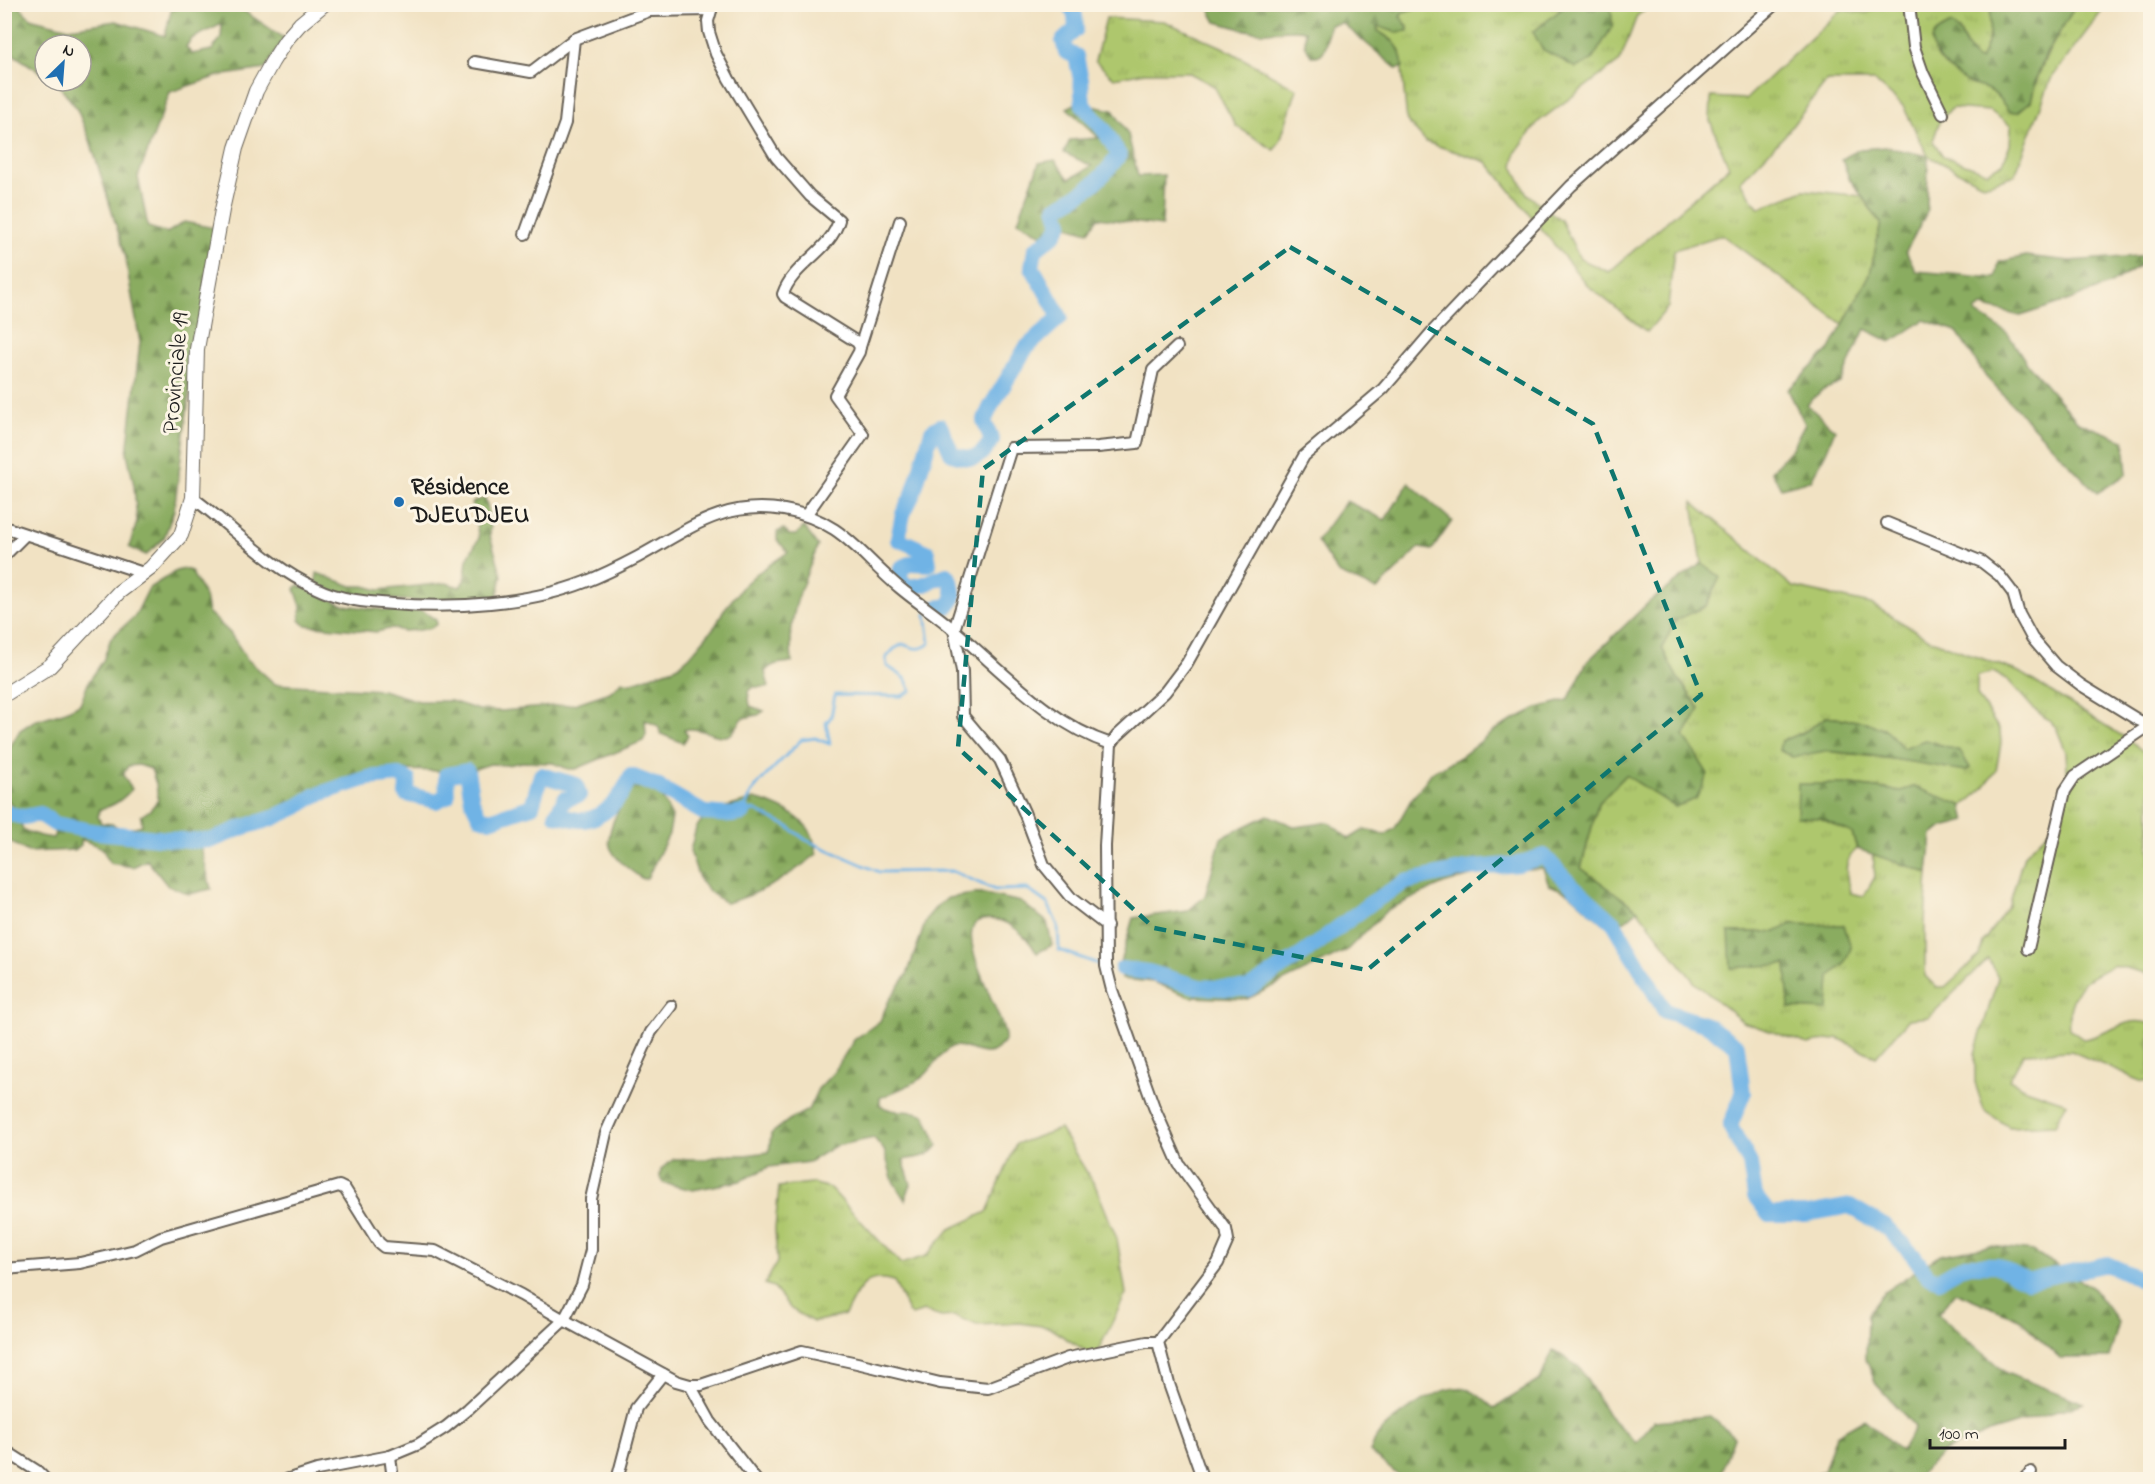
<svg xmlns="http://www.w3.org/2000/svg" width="2155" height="1484" viewBox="0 0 2155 1484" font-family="'Indie Flower',sans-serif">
	<defs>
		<pattern id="grass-tufts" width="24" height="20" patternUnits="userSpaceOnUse" patternTransform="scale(1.5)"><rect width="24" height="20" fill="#aec76d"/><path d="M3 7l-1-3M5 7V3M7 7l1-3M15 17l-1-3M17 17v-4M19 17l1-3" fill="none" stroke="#95aa5e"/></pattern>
		<pattern id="forest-firs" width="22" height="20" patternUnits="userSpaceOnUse" patternTransform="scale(1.5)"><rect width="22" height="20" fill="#8aac60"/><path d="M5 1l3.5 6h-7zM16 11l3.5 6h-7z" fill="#708b4e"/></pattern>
	</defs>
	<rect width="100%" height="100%" fill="#fcf5e5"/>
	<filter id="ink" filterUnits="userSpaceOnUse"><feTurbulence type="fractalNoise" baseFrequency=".0167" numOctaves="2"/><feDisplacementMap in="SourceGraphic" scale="12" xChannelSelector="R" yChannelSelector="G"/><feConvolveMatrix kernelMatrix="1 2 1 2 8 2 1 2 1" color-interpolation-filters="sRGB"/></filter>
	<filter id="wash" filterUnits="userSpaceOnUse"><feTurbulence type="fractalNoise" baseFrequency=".008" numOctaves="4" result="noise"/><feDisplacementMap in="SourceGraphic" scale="24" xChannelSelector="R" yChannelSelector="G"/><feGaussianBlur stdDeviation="1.35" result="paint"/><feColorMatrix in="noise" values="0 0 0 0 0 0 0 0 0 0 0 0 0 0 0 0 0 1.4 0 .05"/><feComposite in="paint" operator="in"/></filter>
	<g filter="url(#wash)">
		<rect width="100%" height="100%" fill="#f1e2c3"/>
		<g fill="url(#grass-tufts)" stroke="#657244" stroke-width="1.5" fill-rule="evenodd">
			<path d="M 1877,4 L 1991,5 L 1989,38 L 1980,61 L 1972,57 L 1959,30 L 1932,40 C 1937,81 1998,93 2031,101 C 2040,62 2056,38 2076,5 L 2101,5 L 2102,11 L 2051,79 L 2015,175 L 1984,185 L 1928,156 L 1903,106 L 1875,81 L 1827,81 L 1785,135 L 1740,182 L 1759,208 L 1804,190 L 1861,196 L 1881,223 L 1870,274 L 1843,324 L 1722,235 L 1674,250 L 1668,307 L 1647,332 L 1587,285 L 1487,162 L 1426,142 L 1407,121 L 1400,50 L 1392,40 L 1378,31 L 1377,25 L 1395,32 L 1408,26 L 1400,17 L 1403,12 L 1425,5 L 1561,5 L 1559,11 L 1612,27 L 1611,5 L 1651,5 L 1637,16 L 1620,61 L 1538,122 L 1516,152 L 1513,166 L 1527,194 L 1561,220 L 1580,259 L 1609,272 L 1729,167 L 1710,121 L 1711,97 L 1746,99 L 1841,10 L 1867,13 L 1875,9 ZM 1952,108 L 1990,111 L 2011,126 L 2010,145 L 2003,163 L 1987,172 L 1943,156 L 1933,141 L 1940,120 Z"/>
			<polygon points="1106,18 1164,21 1222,47 1297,89 1280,141 1274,150 1236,126 1214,86 1188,72 1145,72 1114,78 1095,61"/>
			<path d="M 1693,502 L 1793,587 L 1871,604 L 1931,640 L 2019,672 L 2129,740 L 2150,757 L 2150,843 L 2149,847 L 2150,852 L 2150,974 L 2113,965 C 2104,971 2091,976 2083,983 C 2073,992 2067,1016 2069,1029 L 2083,1039 C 2106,1037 2127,1014 2150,1024 L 2150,1081 L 2143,1082 L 2071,1051 L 2024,1053 L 2009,1080 L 2028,1090 L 2067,1103 L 2055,1125 L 2009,1127 L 1984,1110 L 1975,1083 L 1975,1053 L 1998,978 L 1988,959 L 1929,1017 L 1909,1019 L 1876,1057 L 1838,1038 L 1808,1044 L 1743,1022 L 1695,983 L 1638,910 L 1581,868 L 1598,804 L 1626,775 L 1676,807 L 1684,736 L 1700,708 L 1677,677 L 1662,648 L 1676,620 L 1706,606 L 1720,577 L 1702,563 ZM 1993,672 L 2008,680 L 2032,707 L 2056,727 L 2066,752 L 2068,784 L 2057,822 L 2024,855 L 2009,906 L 1983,942 L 1979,956 L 1945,987 L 1936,987 L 1925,976 L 1925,923 L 1928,873 L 1873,854 L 1875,877 L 1864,896 L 1850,893 C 1847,875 1841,862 1857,849 L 1852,833 L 1820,818 L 1844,784 L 1901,791 L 1914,787 L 1963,806 L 1982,790 L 1996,771 L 2001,743 L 2000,731 L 1977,695 L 1977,676 ZM 1826,717 L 1866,722 L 1887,731 L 1903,748 L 1925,740 L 1959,751 L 1970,768 L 1825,751 L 1781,741 L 1806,731 ZM 1729,932 L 1777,932 L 1844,964 L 1830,975 L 1786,964 Z"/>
			<path d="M 1060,1129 L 1096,1187 L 1117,1239 L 1126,1294 L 1095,1357 L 1048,1327 L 1020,1323 L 977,1325 L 955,1316 L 941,1317 L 924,1311 L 912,1315 L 908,1312 L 894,1281 C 863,1272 857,1292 845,1315 L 813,1322 L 791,1309 L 773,1287 L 765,1284 L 777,1262 L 775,1229 L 779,1187 L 811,1183 L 830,1188 L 901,1264 L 926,1256 L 950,1229 L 987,1212 L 1016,1144 Z"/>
		</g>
		<g fill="url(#forest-firs)" stroke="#53643e" stroke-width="1.5" fill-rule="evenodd">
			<path d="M 4,5 L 19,5 L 26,14 L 33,19 L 69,28 L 116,21 L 165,36 L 171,11 L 177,5 L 235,5 L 284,38 L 265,69 L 218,76 L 170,92 L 138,177 L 148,227 L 167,233 L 184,222 L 220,229 L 196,343 L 174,510 L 164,538 L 146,555 L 129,547 L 137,522 L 134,485 L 127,453 L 140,342 L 127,269 L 126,258 L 90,140 L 76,107 L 55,81 L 81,81 L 81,45 L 45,45 L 45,75 L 5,49 ZM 222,24 L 221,38 L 212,50 L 192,54 L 186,47 L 191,39 Z"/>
			<path d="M 1210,5 L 1210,4 L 1425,5 L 1403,12 L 1400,17 L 1408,26 L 1408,31 L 1395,32 L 1377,26 L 1378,31 C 1396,42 1400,45 1403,67 L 1397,69 L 1342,23 L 1330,25 C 1324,36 1331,58 1311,56 L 1305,44 L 1305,31 C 1291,28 1281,31 1267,32 C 1250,33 1232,26 1216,22 L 1210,11 Z"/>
			<polygon points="1561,5 1611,5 1612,27 1592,60 1576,68 1542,49 1533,32 1559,11"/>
			<path d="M 1991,5 L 2076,5 L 2046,54 L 2037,76 L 2031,101 L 2018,112 L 2010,112 C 2004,106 1998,95 1991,91 C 1984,87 1976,87 1969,83 C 1956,77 1922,49 1935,34 C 1939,29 1946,27 1951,24 C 1965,34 1965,54 1980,61 L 1989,38 Z"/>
			<polygon points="1077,103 1113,110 1128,134 1138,176 1164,175 1162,226 1098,218 1088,232 1068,226 1055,242 1018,221 1039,163 1055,160 1069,179 1092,166 1064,153 1070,140 1099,138 1067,108"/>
			<polygon points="1886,147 1928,156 1927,212 1906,251 1916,271 1996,278 1999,262 2026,256 2070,261 2150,255 2150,259 2111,284 2064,302 2020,316 1982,306 1975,312 2008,334 2026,362 2078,422 2124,440 2127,474 2097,493 1986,377 1956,331 1924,320 1891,342 1865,329 1840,383 1821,391 1807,405 1835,430 1826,452 1811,480 1781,488 1771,471 1792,448 1805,424 1788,390 1830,349 1870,274 1881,223 1849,178 1842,159 1860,149"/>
			<polygon points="1409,483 1452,521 1432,550 1419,548 1377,590 1338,573 1317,541 1346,501 1385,520"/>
			<polygon points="485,498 491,521 490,536 502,576 497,598 456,603 350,597 322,587 316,581 317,573 352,586 364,586 379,590 446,583 460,587 465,579 467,559 479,538 472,504 475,501"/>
			<path d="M 804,527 L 818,546 C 801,589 787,614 792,662 C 780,663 772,663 765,672 L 769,687 L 753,687 L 748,691 L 750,706 L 764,711 L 758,715 L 743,718 C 739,723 735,730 731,734 C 721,742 700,725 684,730 L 688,736 L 683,743 L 661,734 L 658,726 L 645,720 L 646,735 L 643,741 L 576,769 L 568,769 L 553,763 L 522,762 L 507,765 L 490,764 L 475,769 L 445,771 L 396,770 L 349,778 L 282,810 L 209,836 L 201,848 L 211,889 L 189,894 L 167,885 L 147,860 L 133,867 L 110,863 L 102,848 L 81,839 L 81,845 L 75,850 L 28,852 L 5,839 L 5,825 L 12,805 L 5,797 L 5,756 L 20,730 L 34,721 L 66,711 L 80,704 L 89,681 L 103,661 L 111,638 L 135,616 L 149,588 L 176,571 L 184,569 L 191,571 L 205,597 L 208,612 L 230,633 L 247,659 L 275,684 L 382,690 L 419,701 L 451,701 L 479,710 L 502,711 L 574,704 L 610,692 L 622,681 L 630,683 L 677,667 L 690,656 L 716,625 L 723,611 L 744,585 L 756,574 L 788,552 L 777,540 L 777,532 L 784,529 L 789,535 L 796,535 ZM 139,765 L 151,769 L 156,784 L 158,800 L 150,810 L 141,816 L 142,825 L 124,830 L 112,824 L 101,823 L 98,817 L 100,809 C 114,806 122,800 132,789 L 123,775 L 128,766 ZM 36,820 L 51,828 L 55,833 L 53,838 L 40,836 L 23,830 L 21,824 Z"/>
			<polygon points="1702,563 1720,577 1706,606 1676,620 1662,648 1677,677 1700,709 1684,736 1708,774 1696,799 1675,807 1626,775 1598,804 1581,868 1638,910 1625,921 1602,922 1569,893 1549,885 1543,868 1484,872 1443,884 1387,910 1346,951 1247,999 1190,997 1154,982 1122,979 1120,962 1133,918 1188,911 1205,896 1221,838 1268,815 1296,827 1329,822 1349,839 1365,829 1385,835 1395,828 1411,800 1432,772 1462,756 1498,728 1537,708 1568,700 1587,662 1649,602"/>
			<polygon points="298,585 344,605 391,611 423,611 436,620 437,624 431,628 419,630 403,631 392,628 377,632 305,625 300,620 301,606 295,589"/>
			<polygon points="1826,717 1866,722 1887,731 1903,748 1925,740 1960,751 1970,768 1966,771 1874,756 1825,751 1792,757 1779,750 1781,741 1806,731"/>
			<path d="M 639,783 L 661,795 L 672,817 L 669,834 L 647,878 L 643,879 C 632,872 617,861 611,849 C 603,833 623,801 631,786 Z"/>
			<polygon points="1798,784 1844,784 1900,791 1914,787 1962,805 1966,821 1943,827 1932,835 1928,873 1857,849 1852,833 1820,818 1797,817"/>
			<path d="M 754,799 C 774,804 803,815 812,835 C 814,841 815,848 817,854 C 789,876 762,894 726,903 L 711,893 L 700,881 L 690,851 L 696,828 L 707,813 Z"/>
			<path d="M 980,893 L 1021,902 L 1047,922 L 1052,945 L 1037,953 C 1025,934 1006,915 982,920 C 948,927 1006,1019 1005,1037 C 1005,1039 1003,1044 1001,1045 C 986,1065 964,1040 950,1048 C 940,1053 933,1068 925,1075 C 914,1085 894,1091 880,1098 L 880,1105 C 893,1115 911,1108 925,1115 L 938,1145 C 930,1158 917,1157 903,1160 L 911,1184 L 905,1200 L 893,1181 L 884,1150 L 874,1138 L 835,1146 L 809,1162 L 769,1167 L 740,1181 L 693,1190 L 663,1183 L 660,1177 L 661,1169 L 674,1159 L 706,1159 L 721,1155 L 745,1155 L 769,1152 L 771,1134 L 789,1120 L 808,1110 L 818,1089 L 834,1072 L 854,1040 L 880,1021 L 889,1000 L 907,975 L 927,918 L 937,906 L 948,898 Z"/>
			<polygon points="1791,924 1844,925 1851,948 1844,964 1830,976 1828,1010 1789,1008 1786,964 1731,968 1729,932 1776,932"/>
			<polygon points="1990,1246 2033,1251 2092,1287 2119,1323 2109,1358 2060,1358 2019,1319 1955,1292 1938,1314 2006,1373 2084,1403 1989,1432 1944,1451 1914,1479 1807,1479 1824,1471 1836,1435 1864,1419 1901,1451 1915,1427 1876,1384 1866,1359 1867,1314 1884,1292 1940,1255"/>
			<path d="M 1553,1350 L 1579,1367 L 1608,1415 L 1636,1443 L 1654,1421 L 1710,1416 L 1734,1437 L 1719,1479 L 1613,1480 L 1601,1475 L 1592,1480 L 1504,1479 L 1484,1474 L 1470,1479 L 1403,1479 L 1370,1452 C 1373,1447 1374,1440 1378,1435 C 1388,1419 1444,1384 1463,1388 C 1475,1390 1484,1401 1494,1408 L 1540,1380 Z"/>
		</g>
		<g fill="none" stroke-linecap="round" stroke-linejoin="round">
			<g stroke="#70b3e5" stroke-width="3">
				<polyline points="743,813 754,810 787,826 806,840 879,872 952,871 995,890 1027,889 1048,904 1058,926 1059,950 1104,966"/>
				<path d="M 743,813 L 751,793 L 761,781 L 801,740 L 815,738 L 830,744 L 826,723 L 831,717 L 835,695 L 902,696 L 911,691 L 905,678 L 887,666 L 886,658 L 894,649 L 903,644 C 914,649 921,651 930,643 L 926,614"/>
			</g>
			<g stroke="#70b3e5" stroke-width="16">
				<path d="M 936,608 L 948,606 L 954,597 L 951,581 L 947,575 L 922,585 L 908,587 L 900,579 L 901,568 L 912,563 L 929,564 L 927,552 L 898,539 L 903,514 L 913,494 L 932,431 L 940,426 L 952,454 C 974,461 979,460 992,440 L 984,421 L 991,406 L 1026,348 L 1060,317 L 1032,267 L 1035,250 L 1054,235 L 1061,223 L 1056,208 C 1085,192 1100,182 1119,155 L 1105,131 L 1083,105 L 1081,80 L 1076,56 L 1066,52 L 1063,41 L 1076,29 L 1075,16 L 1070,4"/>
				<path d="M 4,813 L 24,817 L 40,814 L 55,824 L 97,832 L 189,841 L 212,840 L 241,828 L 273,818 L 297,807 L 316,795 L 368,778 L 398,775 L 408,780 L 406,794 L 436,801 L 447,796 L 446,775 L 467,771 L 472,801 L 480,817 L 490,820 L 532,806 L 541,775 L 576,785 L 579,795 L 565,799 L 556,815 C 564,816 576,821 584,820 C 607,817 622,796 631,776 L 657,786 L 704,813 L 731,815 L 743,813"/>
				<polyline points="1122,969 1148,972 1199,987 1248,989 1303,954 1371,903 1405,882 1465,869 1518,864 1544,856 1565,879 1614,923 1665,1011 1707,1025 1737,1046 1743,1094 1730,1126 1750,1163 1755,1196 1769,1214 1807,1214 1850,1206 1887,1228 1913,1255 1928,1276 1939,1280 1965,1265 1996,1265 2028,1281 2107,1264 2150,1283"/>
			</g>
		</g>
	</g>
	<g filter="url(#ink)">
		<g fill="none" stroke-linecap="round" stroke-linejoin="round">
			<g stroke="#676156" stroke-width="14">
				<g id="minor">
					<path d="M 713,4 L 708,21 L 709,32 L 716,54 L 729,79 L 776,157 L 810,196 L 839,220 C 831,251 793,264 783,294 L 785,297 L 857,342 L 860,347 L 859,352 L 835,395 L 863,434 L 806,515"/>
					<polyline points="1909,4 1914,47 1923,73 1943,114"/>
					<polyline points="474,62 531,72 574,39 649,11 711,10"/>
					<polyline points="525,234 565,123 574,39"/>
					<polyline points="860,347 900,221"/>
					<path d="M 193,498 C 234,528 269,567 316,588 C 340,600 366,602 393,604 C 452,609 529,604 585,582 C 603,575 621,566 638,557 C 688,530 722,500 784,510 C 842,520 859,554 900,588 C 918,603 937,615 954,630 C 1003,671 1049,724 1111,744"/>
					<polyline points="1887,523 1982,562 2000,576 2013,593 2019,614 2032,638 2056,666 2081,685 2138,720 2150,725"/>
					<polyline points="4,527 143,573"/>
					<polyline points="4,556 25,535"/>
					<polyline points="1107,926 1072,899 1044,865 1024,812 1000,760 963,716 962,671 954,630 1011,448 1098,447 1137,443 1153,370 1177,347"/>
					<polyline points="2028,949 2065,791 2075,776 2150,725"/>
					<polyline points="4,1269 80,1263 135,1250 161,1237 339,1186 345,1189 379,1243 384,1247 435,1251 521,1295 564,1320 582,1285 591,1250 591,1199 606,1133 651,1032 671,1006"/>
					<polyline points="690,1385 710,1421 756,1480"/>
					<polyline points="4,1450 37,1471 46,1480"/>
					<polyline points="390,1456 393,1480"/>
					<polyline points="286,1480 317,1470 390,1456 419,1444 446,1427 468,1409 564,1320 676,1381 690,1385 701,1385 802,1351 857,1363 940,1383 988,1388 1068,1358 1147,1342 1158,1342"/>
					<polyline points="617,1480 636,1408 663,1374"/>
					<polyline points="1203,1480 1169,1384 1158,1342 1218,1263 1228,1240 1226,1229 1179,1164 1154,1107 1112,990 1106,966 1105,846 1111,744 1117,736 1165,692 1187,663 1304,456 1383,389 1432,332 1571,186 1775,4"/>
					<polyline points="2023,1480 2031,1472"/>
				</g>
			</g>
			<g stroke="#676156" stroke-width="16">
				<polyline id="major" points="4,695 50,666 119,592 151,568 181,535 193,498 197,349 222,210 236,148 256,91 272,62 286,40 300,24 324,4"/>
			</g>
			<use href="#minor" stroke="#fff" stroke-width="10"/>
			<use href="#major" stroke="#fff" stroke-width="14"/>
		</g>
	</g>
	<path fill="none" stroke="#0f766e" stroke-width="4.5" stroke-dasharray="12 8" stroke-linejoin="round" d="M 1290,247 L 1593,424 L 1701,695 L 1367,970 L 1154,928 L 958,748 L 983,469 Z"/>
	<circle fill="#1f6fb2" stroke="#fcf5e5" stroke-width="2" cx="399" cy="502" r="6"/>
	<g text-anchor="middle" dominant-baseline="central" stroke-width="6" stroke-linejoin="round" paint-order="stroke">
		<g font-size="24" fill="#1c1c1c" stroke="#fcf5e5">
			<text transform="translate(177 373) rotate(-85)">Provinciale 19</text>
		</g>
		<g font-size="24" font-weight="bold" fill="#1c1c1c" stroke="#fcf5e5" text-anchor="start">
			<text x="411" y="488">Résidence<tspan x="411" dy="28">DJEUDJEU</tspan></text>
		</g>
	</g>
	<rect width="2155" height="1484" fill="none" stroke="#fcf5e5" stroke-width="24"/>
	<g transform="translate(63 63) rotate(25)"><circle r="28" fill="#fcf5e5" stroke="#a29e95" stroke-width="1.5"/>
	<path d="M0-4.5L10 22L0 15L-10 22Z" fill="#1f6fb2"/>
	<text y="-9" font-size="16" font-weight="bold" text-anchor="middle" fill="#1c1c1c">N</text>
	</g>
	<path d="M1930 1439v9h135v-9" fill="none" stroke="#1c1c1c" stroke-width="3"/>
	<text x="1939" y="1439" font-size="18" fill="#1c1c1c" stroke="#fcf5e5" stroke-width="4.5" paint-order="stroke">100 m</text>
</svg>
